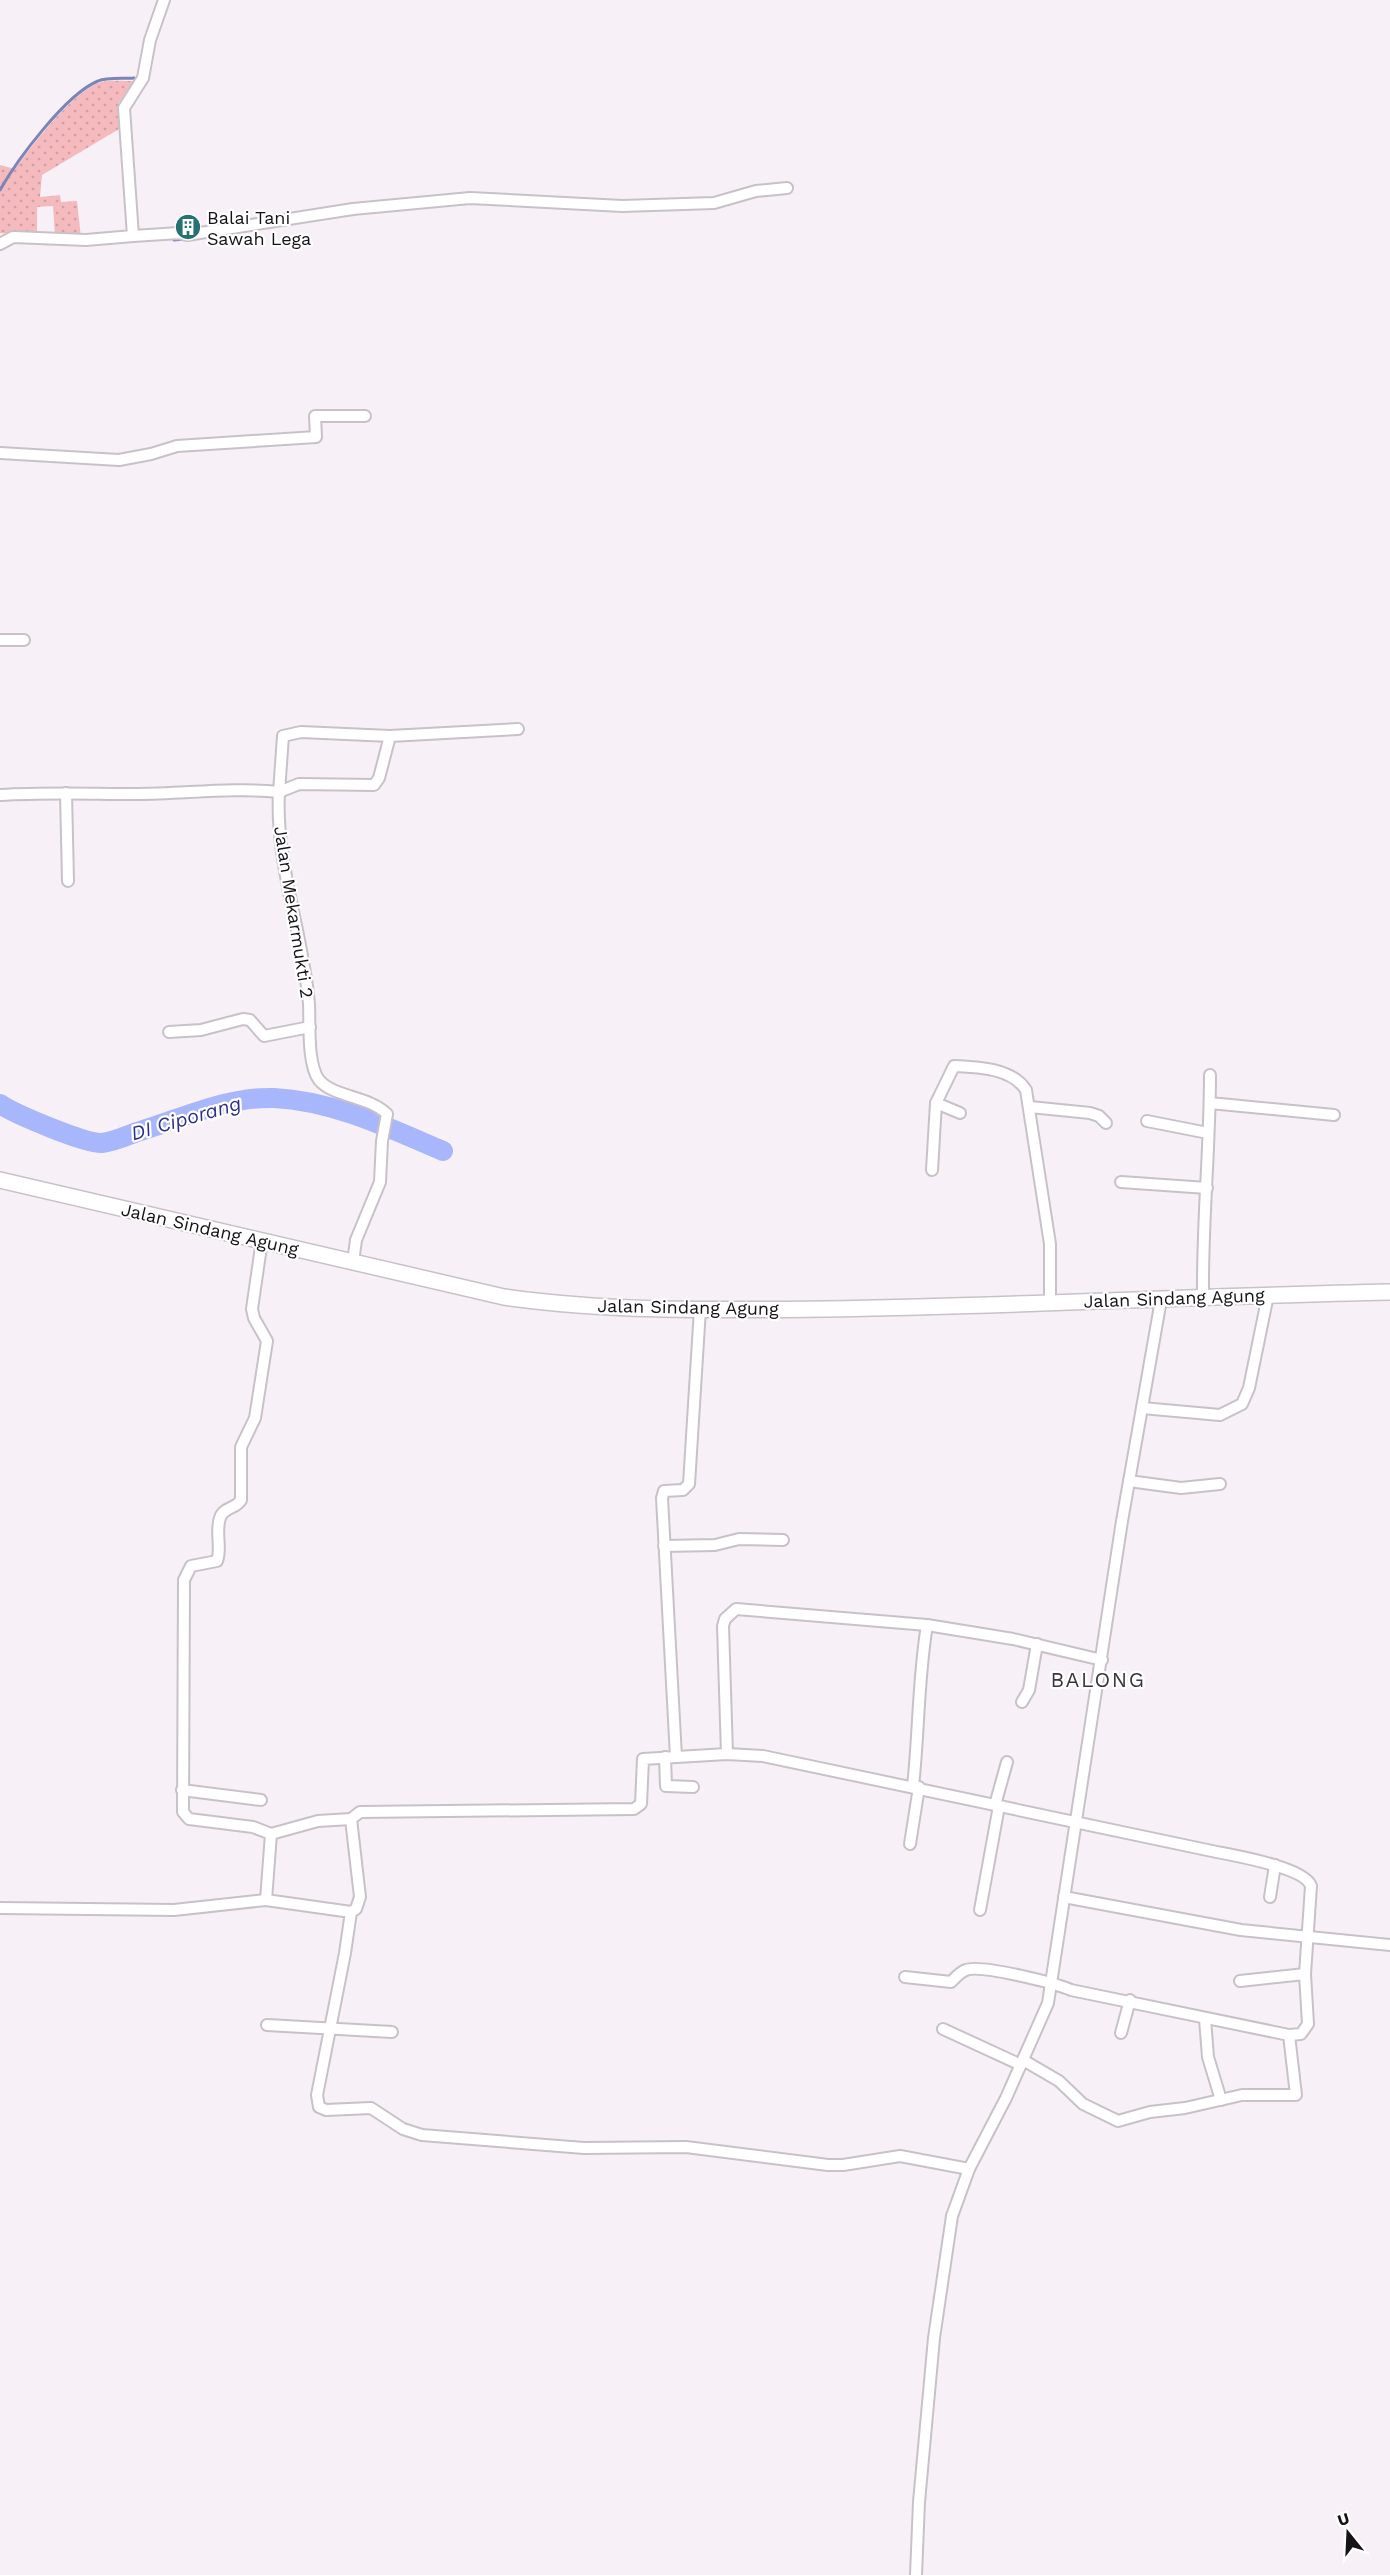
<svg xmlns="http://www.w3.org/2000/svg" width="1390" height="2575" viewBox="0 0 1390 2575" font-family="'Work Sans',sans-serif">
	<defs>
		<pattern id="grass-dots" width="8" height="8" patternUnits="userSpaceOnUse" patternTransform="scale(1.5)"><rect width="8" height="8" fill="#f4babd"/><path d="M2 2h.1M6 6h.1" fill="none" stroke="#d09fa2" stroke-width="1.8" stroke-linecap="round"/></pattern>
	</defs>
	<rect width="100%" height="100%" fill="#f7f1f7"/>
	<path fill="url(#grass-dots)" d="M 134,81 L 118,104 L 119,129 L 42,175 L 40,197 L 60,195 L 61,202 L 77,201 L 81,238 L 55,237 L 53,206 L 37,207 L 37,236 L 0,233 L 0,165 L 15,169 C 31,147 74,90 101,82 C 111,80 124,81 134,81 Z"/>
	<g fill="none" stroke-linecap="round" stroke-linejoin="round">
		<g stroke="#7c85b7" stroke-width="3">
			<path d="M 0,190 C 17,160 66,94 98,81 C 107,77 124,79 134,78"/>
			<polyline points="172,236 174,240 184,239"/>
		</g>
		<path stroke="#a8b6fc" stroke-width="20" d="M 0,1104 C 14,1114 86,1144 102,1143 C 113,1142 126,1136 137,1132 C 181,1119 227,1096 274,1098 C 334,1101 389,1128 443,1151"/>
		<g stroke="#c8c2c8" stroke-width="14">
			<g id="minor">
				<polyline points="133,236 179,233 187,235 353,209 470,198 622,206 714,203 756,191 787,188"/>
				<polyline points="0,244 13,237 86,240 133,236 124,108 143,78 150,40 164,0"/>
				<polyline points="0,453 119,460 151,454 177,446 316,437 315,416 365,416"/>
				<polyline points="0,640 24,640"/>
				<polyline points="390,736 301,732 283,736 279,792 299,784 374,785 379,778 390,736 518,729"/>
				<polyline points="66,793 68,881"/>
				<path d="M 0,795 C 46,792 91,794 137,794 C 184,794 232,787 279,792 C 275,864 303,932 309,1004 C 310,1023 307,1064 319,1080 C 333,1097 369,1096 387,1114 L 382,1141 L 380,1182 L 356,1240 L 353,1262"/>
				<polyline points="169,1032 201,1030 243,1019 250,1020 264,1036 310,1027"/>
				<path d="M 936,1103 L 954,1066 C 978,1067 1012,1068 1026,1090 L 1050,1244 L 1050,1302"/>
				<polyline points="1210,1103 1334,1115"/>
				<polyline points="1030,1107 1090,1113 1099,1116 1106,1123"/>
				<polyline points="1147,1121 1208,1133"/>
				<polyline points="932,1170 936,1103 960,1113"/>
				<polyline points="1121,1182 1207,1188"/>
				<path d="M 262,1240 L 252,1309 L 254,1318 L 267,1341 L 255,1418 L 241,1447 L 241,1500 C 236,1509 223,1507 220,1518 C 215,1532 222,1548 217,1561 L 191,1566 L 184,1580 L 183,1812 L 189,1819 L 253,1827 L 271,1834 L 266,1900 L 351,1912 L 345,1953 L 317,2095 L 319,2107 L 326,2110 L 371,2108 L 403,2129 L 422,2135 L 584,2148 L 686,2147 L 828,2165 L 843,2165 L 900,2156 L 969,2169"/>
				<path d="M 1203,1298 C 1202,1223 1210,1149 1210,1075"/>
				<polyline points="1142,1408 1220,1415 1242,1404 1249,1388 1268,1295"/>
				<polyline points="1129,1481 1181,1488 1220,1484"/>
				<polyline points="664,1546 715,1545 739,1539 783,1540"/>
				<polyline points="1022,1702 1029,1690 1037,1644"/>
				<polyline points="727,1754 723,1626 725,1619 736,1609 927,1625 1013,1639 1102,1660"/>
				<polyline points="665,1757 666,1786 693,1787"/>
				<polyline points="676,1757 662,1498 664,1491 683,1490 689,1484 700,1309"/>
				<path d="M 913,1786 C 919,1732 918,1678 927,1625"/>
				<polyline points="182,1790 261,1800"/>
				<polyline points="995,1805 1007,1762"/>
				<polyline points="271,1834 318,1821 351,1819"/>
				<polyline points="910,1844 919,1787"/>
				<polyline points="1064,1897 1241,1930 1390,1945"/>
				<polyline points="1270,1897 1275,1865"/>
				<polyline points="0,1908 174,1910 266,1900"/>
				<polyline points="980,1910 999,1806"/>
				<path d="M 351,1912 L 356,1909 L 360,1897 L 351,1819 L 360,1812 L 634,1809 L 641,1804 L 643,1759 L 727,1754 L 763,1756 L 1212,1851 C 1231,1855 1305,1867 1311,1886 L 1305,1974 L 1308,2024 L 1301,2034 L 1289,2035"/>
				<path d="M 905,1977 L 951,1982 C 955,1978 960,1972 966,1970 C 980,1964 1055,1983 1071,1990 L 1289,2035 L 1296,2095 L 1242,2095 L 1185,2108 L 1150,2112 L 1118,2121 L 1083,2104 L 1059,2081 L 1023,2060"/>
				<polyline points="1240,1981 1305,1974"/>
				<polyline points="1205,2019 1208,2057 1221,2100"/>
				<polyline points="267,2025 392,2032"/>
				<polyline points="943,2029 1021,2065"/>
				<polyline points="1121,2033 1130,2000"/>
				<polyline points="916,2575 919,2502 934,2338 952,2216 969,2169 1006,2098 1048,2003 1122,1521 1161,1300"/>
			</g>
		</g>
		<g stroke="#c8c2c8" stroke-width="18">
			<path id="primary" d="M 0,1180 L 504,1297 C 609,1312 718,1310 825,1309 C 1013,1306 1201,1296 1390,1292"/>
		</g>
		<use href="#minor" stroke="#fff" stroke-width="10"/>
		<use href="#primary" stroke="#fff" stroke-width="15"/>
	</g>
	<defs>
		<g id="building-disc" transform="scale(1.35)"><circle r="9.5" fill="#277175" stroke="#fff"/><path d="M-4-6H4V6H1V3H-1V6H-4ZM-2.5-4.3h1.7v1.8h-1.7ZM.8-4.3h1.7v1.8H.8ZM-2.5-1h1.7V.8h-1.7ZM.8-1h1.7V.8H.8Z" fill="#fff"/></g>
	</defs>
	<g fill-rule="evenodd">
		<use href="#building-disc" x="188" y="227"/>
	</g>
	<g text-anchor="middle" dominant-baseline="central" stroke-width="4.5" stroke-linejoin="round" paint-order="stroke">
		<g font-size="18" fill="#151315" stroke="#fff" text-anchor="start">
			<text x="207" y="217">Balai Tani<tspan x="207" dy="21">Sawah Lega</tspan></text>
		</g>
		<g font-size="18" fill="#151315" stroke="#fff">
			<text transform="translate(294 912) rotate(81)">Jalan Mekarmukti 2</text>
			<text transform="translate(210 1229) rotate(13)">Jalan Sindang Agung</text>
			<text transform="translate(1174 1298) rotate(-2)">Jalan Sindang Agung</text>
			<text transform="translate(688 1307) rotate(1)">Jalan Sindang Agung</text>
		</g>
		<g font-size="20" font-style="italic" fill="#2c2d8e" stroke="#fff">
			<text transform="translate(186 1118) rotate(-16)">DI Ciporang</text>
		</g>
		<g font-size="21" letter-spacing="1.5" fill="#3b373c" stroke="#fff">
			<text x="1098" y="1679">BALONG</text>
		</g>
	</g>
	<g transform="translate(1348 2533) rotate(342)" stroke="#ffffff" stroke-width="4.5" paint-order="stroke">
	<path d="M0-4.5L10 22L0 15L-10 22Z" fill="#151315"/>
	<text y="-9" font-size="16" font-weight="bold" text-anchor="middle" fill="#151315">U</text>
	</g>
</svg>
